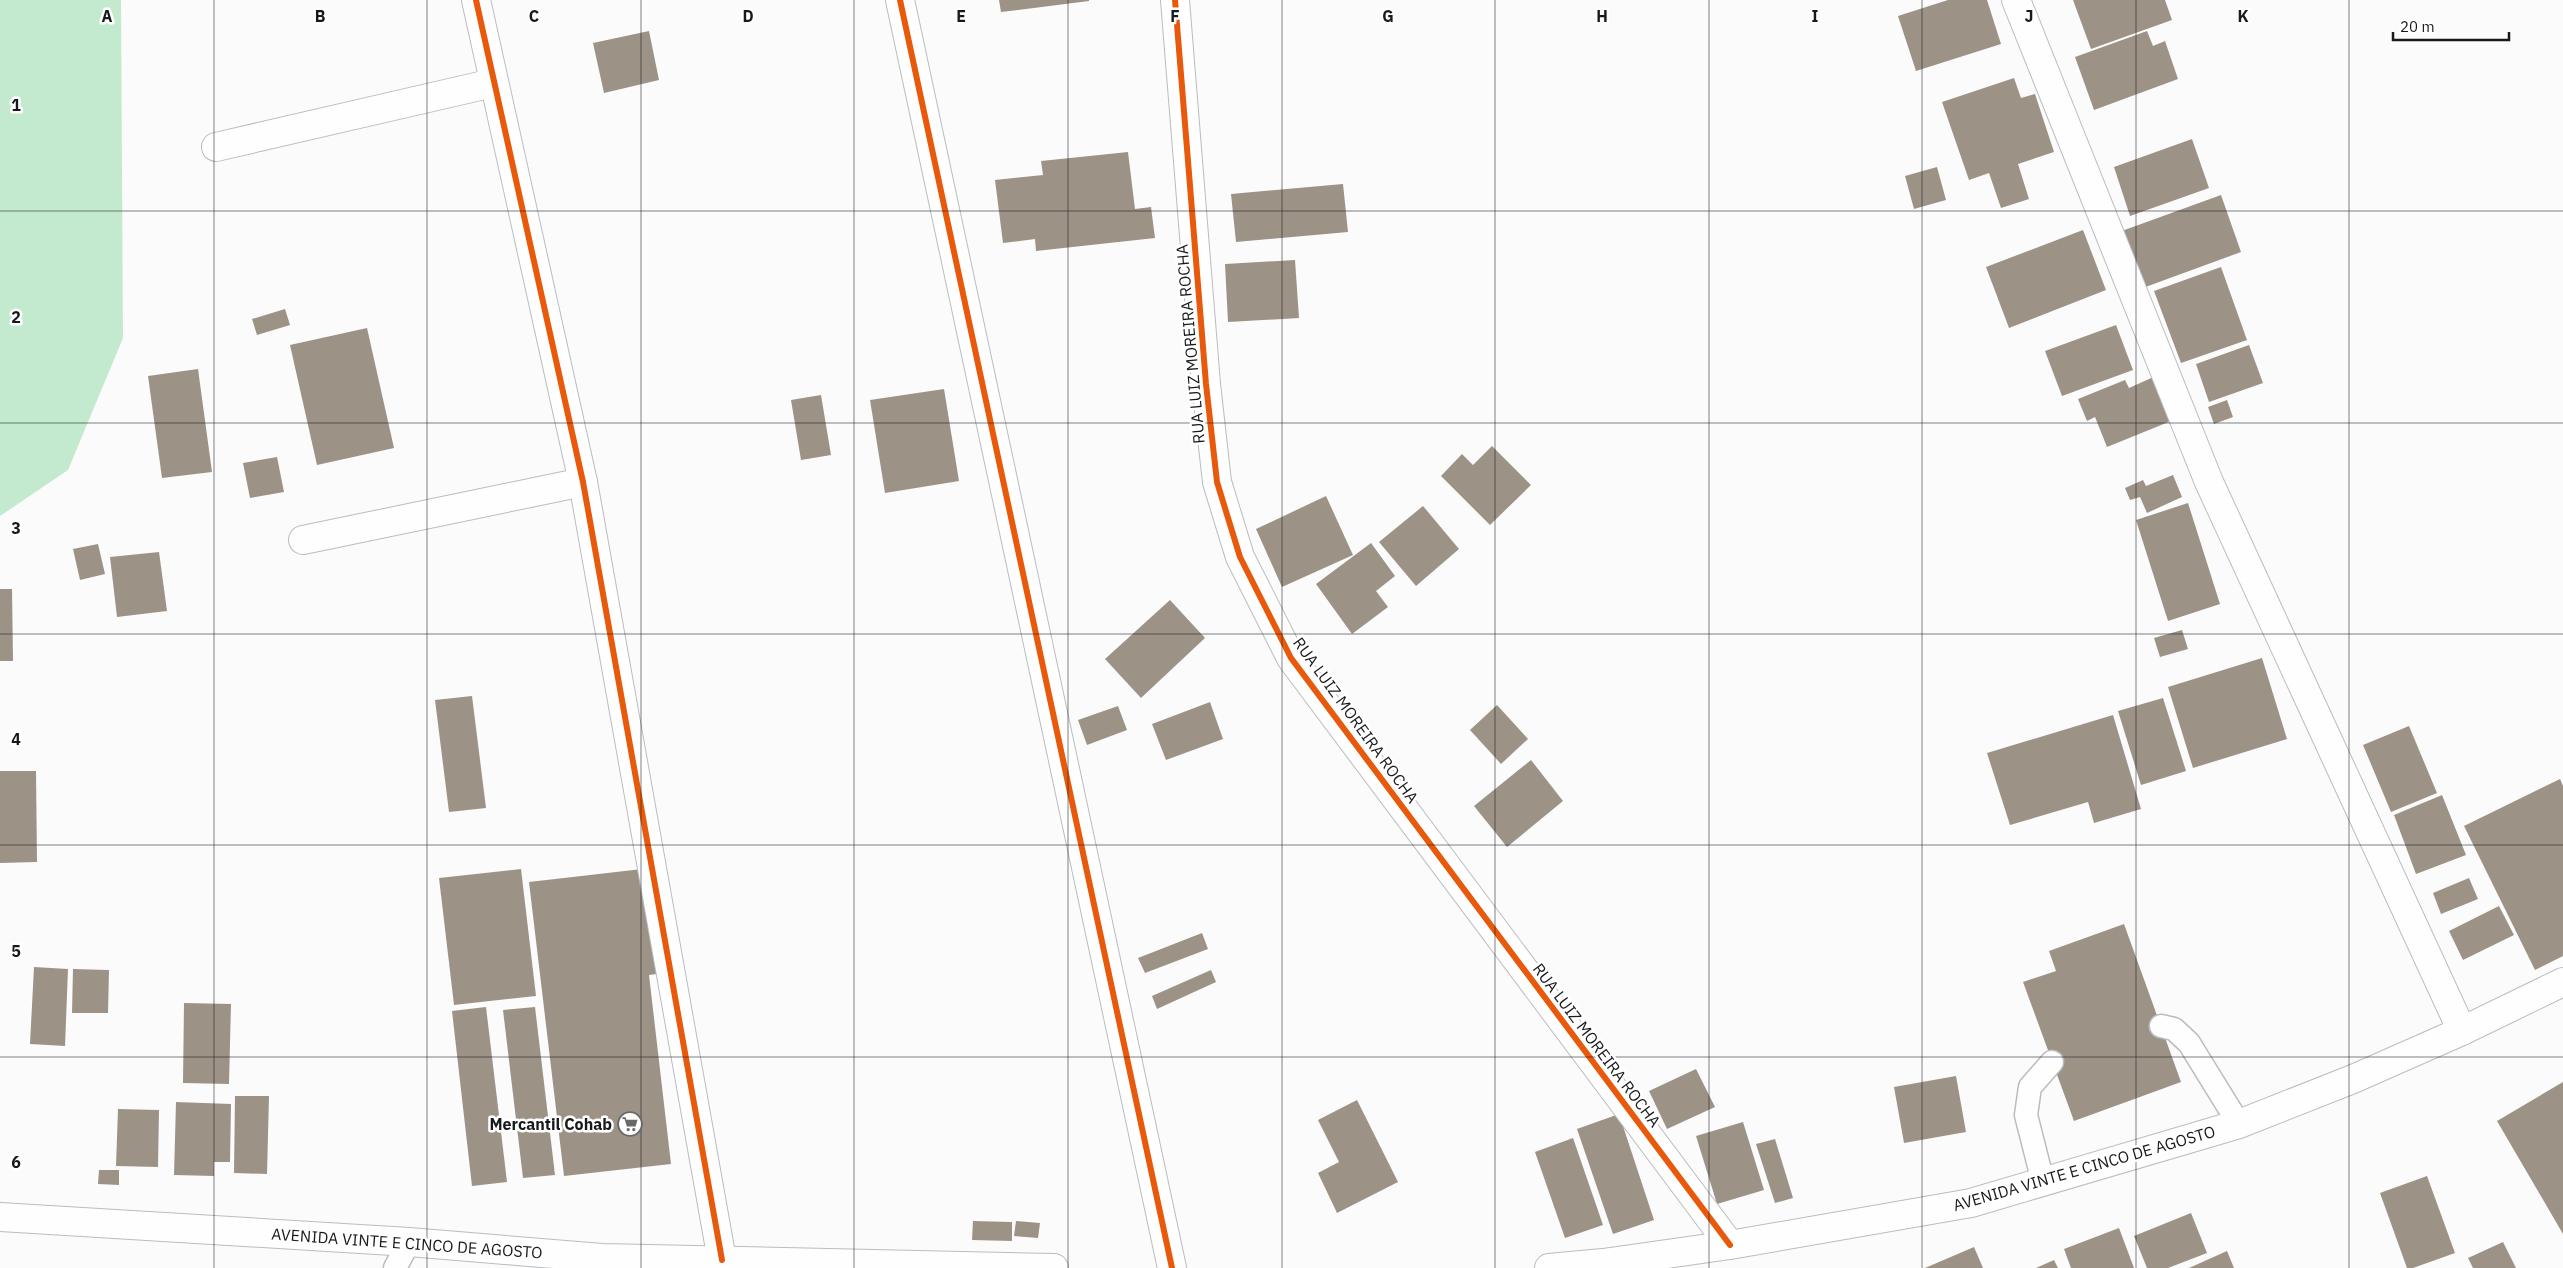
<svg xmlns="http://www.w3.org/2000/svg" width="2563" height="1268" viewBox="0 0 2563 1268" font-family="'IBM Plex Sans',sans-serif">
	<rect width="100%" height="100%" fill="#fbfbfc"/>
	<polygon fill="#c3eace" points="0,0 121,0 123,338 68,470 0,516"/>
	<g fill="#9d9286">
		<polygon points="999,0 1089,0 1089,1 1001,12"/>
		<polygon points="1948,0 1987,0 2001,44 1916,71 1898,16"/>
		<polygon points="2073,0 2165,0 2172,20 2091,49"/>
		<polygon points="649,31 659,80 604,93 593,43"/>
		<polygon points="2147,31 2153,46 2165,41 2178,79 2094,110 2075,57"/>
		<polygon points="2014,78 2021,98 2035,94 2054,152 2018,164 2029,199 2001,208 1989,173 1969,180 1942,102"/>
		<polygon points="2192,139 2209,188 2130,216 2114,167"/>
		<polygon points="1128,152 1135,209 1151,207 1155,238 1036,251 1035,239 1003,243 995,180 1043,175 1041,161"/>
		<polygon points="1937,167 1946,200 1914,209 1905,176"/>
		<polygon points="1343,184 1348,232 1236,242 1231,194"/>
		<polygon points="2221,195 2241,252 2140,289 2119,232"/>
		<polygon points="2083,230 2106,290 2009,328 1986,267"/>
		<polygon points="1295,260 1299,318 1228,322 1225,264"/>
		<polygon points="2221,267 2247,340 2181,363 2154,291"/>
		<polygon points="285,309 290,325 257,335 252,319"/>
		<polygon points="2116,325 2133,370 2062,396 2045,351"/>
		<polygon points="367,328 394,448 317,465 290,345"/>
		<polygon points="2249,345 2263,383 2209,402 2196,364"/>
		<polygon points="198,369 212,472 162,478 148,376"/>
		<polygon points="2158,375 2176,419 2107,447 2095,417 2087,421 2078,399 2125,380 2129,388"/>
		<polygon points="944,389 959,481 885,493 870,400"/>
		<polygon points="821,395 831,455 801,460 791,400"/>
		<polygon points="2227,400 2233,417 2214,424 2208,407"/>
		<polygon points="1492,446 1531,485 1490,525 1441,476 1462,454 1473,465"/>
		<polygon points="277,457 284,492 250,498 243,463"/>
		<polygon points="2173,475 2182,497 2147,513 2140,497 2130,500 2125,488 2143,480 2146,486"/>
		<polygon points="1326,496 1353,555 1282,587 1256,529"/>
		<polygon points="2188,503 2220,604 2168,621 2136,520"/>
		<polygon points="1423,506 1459,549 1416,586 1379,542"/>
		<polygon points="1371,543 1395,576 1376,591 1388,607 1352,634 1316,584"/>
		<polygon points="98,544 105,574 80,580 73,549"/>
		<polygon points="159,552 167,611 117,617 110,557"/>
		<polygon points="0,589 12,589 13,661 0,661"/>
		<polygon points="1170,600 1205,638 1141,698 1105,659"/>
		<polygon points="2182,630 2188,649 2160,657 2154,638"/>
		<polygon points="2262,658 2287,739 2193,768 2168,687"/>
		<polygon points="472,696 486,808 449,812 435,700"/>
		<polygon points="2163,698 2186,771 2141,785 2118,711"/>
		<polygon points="1210,702 1223,739 1166,760 1152,724"/>
		<polygon points="1497,705 1528,739 1501,764 1470,730"/>
		<polygon points="1118,706 1127,730 1087,745 1078,720"/>
		<polygon points="2113,715 2141,809 2094,823 2088,802 2010,825 1987,753"/>
		<polygon points="2409,726 2437,793 2391,812 2363,745"/>
		<polygon points="1531,760 1563,801 1507,847 1474,806"/>
		<polygon points="0,771 36,771 37,862 0,863"/>
		<polygon points="2560,779 2563,786 2563,956 2535,970 2464,826"/>
		<polygon points="2442,795 2466,855 2416,874 2394,815"/>
		<polygon points="651,868 664,973 649,975 671,1164 564,1176 529,882"/>
		<polygon points="521,869 536,996 454,1005 439,878"/>
		<polygon points="2469,878 2478,899 2441,914 2433,893"/>
		<polygon points="2499,906 2514,935 2463,960 2449,931"/>
		<polygon points="2124,924 2181,1082 2074,1121 2023,982 2056,971 2049,951"/>
		<polygon points="1202,933 1208,949 1145,973 1138,958"/>
		<polygon points="34,967 68,969 65,1046 30,1044"/>
		<polygon points="73,969 109,970 108,1013 72,1013"/>
		<polygon points="1211,970 1216,982 1157,1009 1152,996"/>
		<polygon points="184,1003 231,1004 229,1084 183,1083"/>
		<polygon points="486,1007 507,1182 472,1186 452,1011"/>
		<polygon points="535,1007 555,1175 523,1178 503,1010"/>
		<polygon points="1696,1069 1715,1107 1667,1129 1649,1091"/>
		<polygon points="1956,1076 1966,1132 1904,1143 1894,1087"/>
		<polygon points="2563,1082 2563,1234 2497,1121"/>
		<polygon points="235,1096 269,1096 267,1174 234,1173"/>
		<polygon points="1357,1100 1398,1182 1337,1213 1318,1173 1339,1162 1318,1120"/>
		<polygon points="176,1102 231,1104 230,1162 214,1162 214,1176 174,1175"/>
		<polygon points="118,1109 159,1110 158,1167 116,1166"/>
		<polygon points="1619,1114 1654,1220 1613,1234 1577,1129"/>
		<polygon points="1743,1122 1764,1190 1717,1204 1696,1136"/>
		<polygon points="1573,1138 1603,1225 1565,1238 1535,1152"/>
		<polygon points="1775,1139 1793,1198 1775,1203 1756,1144"/>
		<polygon points="99,1170 119,1170 119,1185 98,1184"/>
		<polygon points="2427,1176 2455,1253 2413,1268 2407,1268 2380,1193"/>
		<polygon points="2191,1213 2207,1253 2168,1268 2147,1268 2134,1236"/>
		<polygon points="973,1221 1012,1222 1012,1241 972,1240"/>
		<polygon points="1016,1221 1040,1223 1038,1238 1014,1236"/>
		<polygon points="2119,1228 2134,1268 2071,1268 2064,1249"/>
		<polygon points="2503,1242 2516,1268 2473,1268 2468,1258"/>
		<polygon points="1974,1247 1983,1268 1925,1268"/>
		<polygon points="2227,1251 2234,1268 2189,1268"/>
		<polygon points="2054,1260 2058,1268 2036,1268"/>
	</g>
	<g fill="none" stroke-linecap="round" stroke-linejoin="round">
		<g stroke="#babcbe" stroke-width="25">
			<g id="service">
				<polyline points="2161,1026 2174,1029 2189,1043 2239,1124"/>
				<polyline points="2043,1182 2026,1115 2030,1087 2052,1062"/>
				<polyline points="395,1268 409,1242"/>
			</g>
		</g>
		<g stroke="#babcbe" stroke-width="30">
			<g id="minor">
				<polyline points="476,0 583,482 722,1260"/>
				<polyline points="900,0 1172,1268"/>
				<polyline points="1175,0 1206,384 1217,482 1240,557 1291,658 1730,1245"/>
				<polyline points="2016,0 2209,482 2462,1031"/>
				<polyline points="216,147 493,83"/>
				<polyline points="303,540 583,482"/>
			</g>
		</g>
		<g stroke="#babcbe" stroke-width="30">
			<g id="secondary">
				<polyline points="0,1217 409,1242 602,1258 1054,1268"/>
				<polyline points="1549,1268 1603,1263 1730,1245 1971,1203 2239,1124 2353,1079 2462,1031 2563,982"/>
			</g>
		</g>
		<use href="#service" stroke="#fefeff" stroke-width="22"/>
		<use href="#minor" stroke="#fefeff" stroke-width="28"/>
		<use href="#secondary" stroke="#fefeff" stroke-width="28"/>
		<g stroke="#fff" stroke-width="9">
			<g id="cycleway">
				<polyline points="476,0 583,482 722,1260"/>
				<polyline points="900,0 1172,1268"/>
				<polyline points="1175,0 1206,384 1217,482 1240,557 1291,658 1730,1245"/>
			</g>
		</g>
		<use href="#cycleway" stroke="#e8590c" stroke-width="6"/>
	</g>
	<path fill="none" stroke="#171a1d" stroke-width="1" stroke-opacity="0.55" d="M 214,0 L 214,1268M 427,0 L 427,1268M 641,0 L 641,1268M 854,0 L 854,1268M 1068,0 L 1068,1268M 1282,0 L 1282,1268M 1495,0 L 1495,1268M 1709,0 L 1709,1268M 1922,0 L 1922,1268M 2136,0 L 2136,1268M 2349,0 L 2349,1268M 0,211 L 2563,211M 0,423 L 2563,423M 0,634 L 2563,634M 0,845 L 2563,845M 0,1057 L 2563,1057"/>
	<defs>
		<g id="supermarket-ring" transform="scale(1.25)"><circle r="9.5" fill="#fff" stroke="#67696b" stroke-width="1.5"/><path d="M-6-5.5h2.5l.6 2H6L4.5 2H-2.5L-4.4-4H-6ZM-1.5 3.2a1.3 1.3 0 1 0 .1 0ZM3 3.2a1.3 1.3 0 1 0 .1 0Z" fill="#67696b"/></g>
	</defs>
	<g fill-rule="evenodd">
		<use href="#supermarket-ring" x="630" y="1124"/>
	</g>
	<g text-anchor="middle" dominant-baseline="central" stroke-width="5" stroke-linejoin="round" paint-order="stroke">
		<g font-size="16" fill="#171a1d" stroke="#fff">
			<text transform="translate(1190 344) rotate(-95)">RUA LUIZ MOREIRA ROCHA</text>
			<text transform="translate(1356 720) rotate(54)">RUA LUIZ MOREIRA ROCHA</text>
			<text transform="translate(1597 1045) rotate(53)">RUA LUIZ MOREIRA ROCHA</text>
			<text transform="translate(2084 1168) rotate(-16)">AVENIDA VINTE E CINCO DE AGOSTO</text>
			<text transform="translate(407 1243) rotate(4)">AVENIDA VINTE E CINCO DE AGOSTO</text>
		</g>
		<g font-size="16" font-weight="bold" fill="#171a1d" stroke="#fff" text-anchor="end">
			<text x="612" y="1124">Mercantil Cohab</text>
		</g>
	</g>
	<g font-size="16" text-anchor="middle" font-weight="bold" fill="#171a1d" stroke="#fff" stroke-width="5" stroke-linejoin="round" paint-order="stroke">
		<text x="107" y="22">A</text>
		<text x="320" y="22">B</text>
		<text x="534" y="22">C</text>
		<text x="748" y="22">D</text>
		<text x="961" y="22">E</text>
		<text x="1175" y="22">F</text>
		<text x="1388" y="22">G</text>
		<text x="1602" y="22">H</text>
		<text x="1815" y="22">I</text>
		<text x="2029" y="22">J</text>
		<text x="2243" y="22">K</text>
		<text x="16" y="111">1</text>
		<text x="16" y="323">2</text>
		<text x="16" y="534">3</text>
		<text x="16" y="745">4</text>
		<text x="16" y="957">5</text>
		<text x="16" y="1168">6</text>
	</g>
	<path d="M2393 32v8h116v-8" fill="none" stroke="#171a1d" stroke-width="2.5"/>
	<text x="2400" y="32" font-size="15" fill="#171a1d" stroke="#ffffff" stroke-width="4" paint-order="stroke">20 m</text>
</svg>
